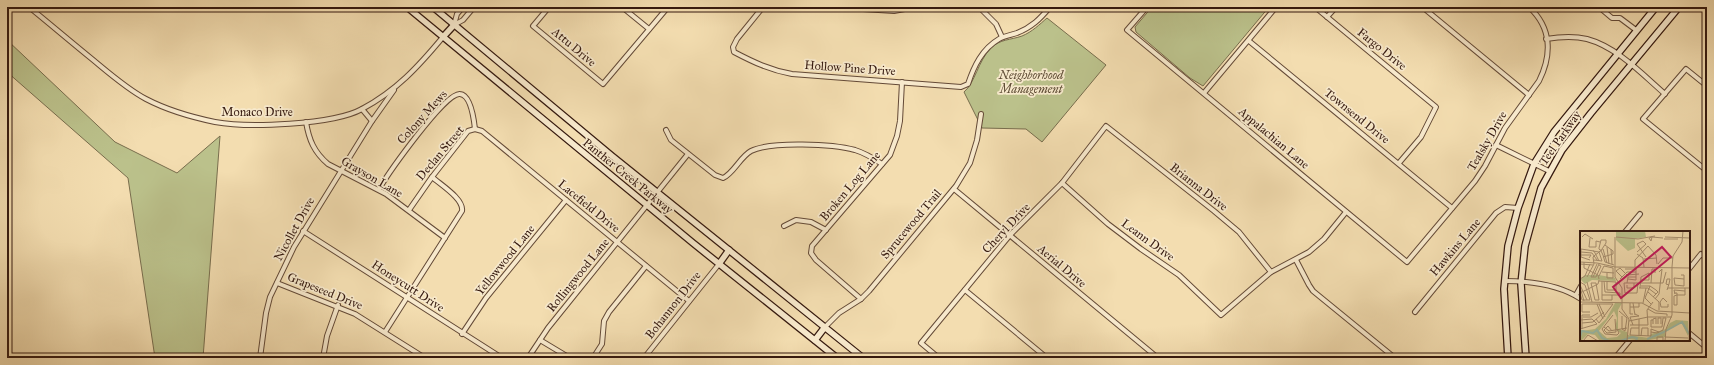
<svg xmlns="http://www.w3.org/2000/svg" width="1714" height="365" viewBox="0 0 1714 365" font-family="'IM FELL Great Primer',serif">
	<rect width="100%" height="100%" fill="#f3ddb0"/>
	<filter id="stains"><feTurbulence type="fractalNoise" baseFrequency=".005" numOctaves="4"/><feColorMatrix values="0 0 0 0 .2 0 0 0 0 .09 0 0 0 0 .02 0 0 0 .5 -.17"/></filter>
	<radialGradient id="worn" r=".72"><stop offset=".6" stop-color="#630" stop-opacity="0"/><stop offset="1" stop-color="#630" stop-opacity=".3"/></radialGradient>
	<g fill="#bbc18b" stroke="#786d4d">
		<polygon points="1152,7 1269,7 1203,86 1190,78 1136,32 1135,27"/>
		<path d="M 1047,18 L 1106,65 L 1042,142 L 1026,129 L 982,128 L 964,92 C 975,83 978,61 991,48 C 1000,39 1011,40 1022,36 C 1032,32 1040,24 1047,18 Z"/>
		<polygon points="7,40 115,142 177,173 220,136 203,358 155,358 128,178 7,72"/>
	</g>
	<g fill="none" stroke-linecap="round" stroke-linejoin="round">
		<g stroke="#644a37" stroke-width="6">
			<g id="minor">
				<path d="M 29,7 C 50,24 71,42 92,59 C 109,73 127,89 146,99 C 167,110 191,117 215,122 C 247,128 333,125 362,109 C 396,91 418,67 443,37"/>
				<polyline points="549,7 533,26 603,84 668,7"/>
				<polyline points="622,7 649,29"/>
				<path d="M 763,7 L 737,39 L 733,47 L 734,52 C 753,62 770,70 792,74 L 961,87 L 968,84 C 974,66 982,49 999,39 C 1004,36 1011,35 1017,33 C 1032,27 1040,19 1050,7"/>
				<polyline points="832,7 894,11 915,7"/>
				<polyline points="979,7 996,24 1002,37"/>
				<path d="M 1147,7 L 1127,30 L 1407,262 L 1475,181 L 1485,166 L 1505,128 L 1539,81 C 1552,55 1552,28 1529,7"/>
				<polyline points="1315,7 1436,107 1421,137 1399,163"/>
				<polyline points="1599,7 1612,18 1620,18 1636,30"/>
				<polyline points="1426,10 1529,95"/>
				<polyline points="1327,17 1336,7"/>
				<polyline points="454,25 463,20 474,7"/>
				<polyline points="454,25 457,14 463,7"/>
				<path d="M 1546,39 C 1559,37 1574,36 1587,39 C 1617,47 1642,74 1665,94"/>
				<polyline points="1249,41 1452,208"/>
				<polyline points="1707,86 1686,69 1643,119 1707,171"/>
				<polyline points="1204,93 1276,7"/>
				<polyline points="362,109 372,121"/>
				<path d="M 306,122 C 309,140 314,152 328,164 L 386,194 L 445,238"/>
				<polyline points="475,129 482,131 689,301"/>
				<path d="M 666,130 L 671,140 L 715,175 L 723,178 C 734,173 740,157 751,151 C 771,141 833,144 855,150 C 865,153 873,158 882,164"/>
				<polyline points="1496,145 1549,171"/>
				<polyline points="1062,183 1108,224 1141,249 1179,275 1221,315 1271,272 1309,252 1324,239 1346,212"/>
				<path d="M 379,189 C 388,174 445,92 460,94 C 471,95 474,120 475,129"/>
				<polyline points="954,189 1158,358"/>
				<polyline points="409,210 432,177 468,131 475,129"/>
				<polyline points="784,226 796,220 811,222 826,230"/>
				<polyline points="303,231 502,358"/>
				<polyline points="1625,232 1640,214"/>
				<polyline points="1296,260 1309,285 1313,291 1395,358"/>
				<polyline points="1689,269 1701,254 1707,259"/>
				<path d="M 1505,281 C 1531,281 1558,284 1581,299"/>
				<polyline points="277,283 355,314 425,358"/>
				<polyline points="965,290 1047,358"/>
				<polyline points="1576,295 1581,286"/>
				<polyline points="861,299 816,260 811,253 812,246 890,155 897,136 900,121 902,82"/>
				<polyline points="1415,312 1496,213 1505,207 1518,208"/>
				<polyline points="825,327 839,313 861,299 869,291 956,186 970,163 977,140 981,114"/>
				<path d="M 385,332 L 462,211 C 464,199 441,185 432,177"/>
				<polyline points="1689,333 1707,348"/>
				<polyline points="462,334 486,298 566,200"/>
				<polyline points="540,340 570,358"/>
				<polyline points="260,358 266,313 270,297 294,247 372,121 394,90"/>
				<polyline points="323,358 327,336 338,305"/>
				<polyline points="528,358 548,328 688,154"/>
				<polyline points="593,358 602,344 604,321 609,312 646,266"/>
				<polyline points="644,358 719,264"/>
				<polyline points="939,358 921,343 1010,235 1062,183 1106,126 1214,211 1239,232 1271,272"/>
				<polyline points="1615,358 1630,340"/>
			</g>
		</g>
		<g stroke="#35190f" stroke-width="8">
			<g id="secondary">
				<polyline points="407,7 693,243 837,358"/>
				<polyline points="433,7 612,156 863,358"/>
				<polyline points="443,37 454,25"/>
				<polyline points="719,264 729,250"/>
				<polyline points="815,340 825,327"/>
				<polyline points="1508,358 1504,289 1508,246 1518,208 1534,164 1554,132 1656,7"/>
				<polyline points="1526,358 1521,284 1525,246 1541,188 1562,150 1591,113 1679,7"/>
			</g>
		</g>
		<use href="#minor" stroke="#f7e9cc" stroke-width="4"/>
		<use href="#secondary" stroke="#f7e9cc" stroke-width="5.5"/>
	</g>
	<g text-anchor="middle" dominant-baseline="central" stroke-width="3.5" stroke-linejoin="round" paint-order="stroke">
		<g font-size="12" fill="#35190f" stroke="#f7e9cc">
			<text transform="translate(574 47) rotate(40)">Attu Drive</text>
			<text transform="translate(1382 49) rotate(39)">Fargo Drive</text>
			<text transform="translate(850 68) rotate(4)">Hollow Pine Drive</text>
			<text x="257" y="112">Monaco Drive</text>
			<text transform="translate(1357 116) rotate(39)">Townsend Drive</text>
			<text transform="translate(422 117) rotate(-48)">Colony Mews</text>
			<text transform="translate(1274 138) rotate(40)">Appalachian Lane</text>
			<text transform="translate(1560 138) rotate(-55)">Teel Parkway</text>
			<text transform="translate(1487 141) rotate(-60)">Tealsky Drive</text>
			<text transform="translate(440 153) rotate(-50)">Declan Street</text>
			<text transform="translate(628 176) rotate(39)">Panther Creek Parkway</text>
			<text transform="translate(372 177) rotate(30)">Grayson Lane</text>
			<text transform="translate(850 186) rotate(-50)">Broken Log Lane</text>
			<text transform="translate(1199 187) rotate(38)">Brianna Drive</text>
			<text transform="translate(589 206) rotate(39)">Lacefield Drive</text>
			<text transform="translate(911 224) rotate(-50)">Sprucewood Trail</text>
			<text transform="translate(1006 228) rotate(-47)">Cheryl Drive</text>
			<text transform="translate(294 229) rotate(-61)">Nicollet Drive</text>
			<text transform="translate(1148 240) rotate(36)">Leann Drive</text>
			<text transform="translate(1455 247) rotate(-50)">Hawkins Lane</text>
			<text transform="translate(505 260) rotate(-51)">Yellowwood Lane</text>
			<text transform="translate(1062 266) rotate(40)">Aerial Drive</text>
			<text transform="translate(578 275) rotate(-51)">Rollingwood Lane</text>
			<text transform="translate(408 286) rotate(33)">Honeycutt Drive</text>
			<text transform="translate(325 291) rotate(22)">Grapeseed Drive</text>
			<text transform="translate(673 305) rotate(-52)">Bohannon Drive</text>
		</g>
		<g font-size="12" font-style="italic" fill="#5d4b34" stroke="#f7e9cc">
			<text x="1031" y="75">Neighborhood<tspan x="1031" dy="14">Management</tspan></text>
		</g>
	</g>
	<g transform="translate(1580 231)">
		<rect width="110" height="110" fill="#f3ddb0"/>
		<path d="M 36,0 L 65,0 L 66,6 L 55,8 L 55,17 L 48,20 L 36,9 ZM 5,44 L 19,44 L 35,47 L 36,50 L 12,49 L 5,53 L 0,48 ZM 35,72 L 42,72 L 38,79 L 38,98 L 47,101 L 47,110 L 20,110 L 15,104 L 8,103 L 1,110 L 1,100 L 15,98 L 26,88 ZM 34,80 L 37,87 L 35,98 L 41,102 L 37,106 L 27,107 L 19,100 ZM 96,89 L 108,90 L 108,105 L 101,91 L 85,100 L 85,106 L 64,110 L 48,108 L 48,104 L 69,107 L 71,103 L 86,98 L 90,92 Z" fill="#bbc18b" fill-rule="evenodd"/>
		<path fill="none" stroke="#9bbcab" stroke-width="2" d="M 84,101 L 102,91 L 110,104M 0,106 L 2,100 L 13,102 L 17,99 L 22,107 L 29,110M 67,108 L 84,101M 40,110 L 52,106 L 57,107 L 56,110"/>
		<path fill="none" stroke="#a78f70" stroke-width="1" d="M 2,6 L 5,3 L 13,8M 35,6 L 35,46 L 42,57 L 42,78 L 49,88 L 47,110M 36,6 L 58,8 L 75,5M 72,6 L 71,10 L 69,7 L 72,6 L 83,7M 85,6 L 110,7M 10,7 L 9,16 L 16,16 L 16,10 L 20,11M 84,8 L 98,8M 57,13 L 66,26M 27,16 L 29,33M 23,18 L 27,32M 31,18 L 32,33M 13,20 L 19,21 L 22,30 L 14,29M 1,21 L 12,22 L 17,29M 57,21 L 66,13 L 63,10 L 57,13M 57,23 L 63,27 L 64,36M 1,24 L 11,24 L 9,27M 23,26 L 33,23 L 33,20 L 25,14M 64,28 L 77,27M 10,29 L 1,26 L 1,18 L 14,20 L 19,30M 0,31 L 17,32 L 35,36 L 110,37M 4,31 L 4,37 L 18,44 L 19,48M 0,33 L 13,34M 17,33 L 11,46 L 16,46 L 21,35 L 19,34M 78,33 L 83,27 L 93,27M 55,36 L 55,29 L 68,15 L 76,24 L 77,33M 92,36 L 93,25 L 102,11 L 103,0M 45,38 L 56,38 L 56,49 L 48,48M 22,41 L 34,42M 101,44 L 104,44 L 104,55 L 95,54 L 94,47 L 104,48M 19,45 L 24,35 L 33,37 L 33,47 L 27,47 L 27,42M 7,46 L 14,33 L 13,26 L 15,24 L 18,22 L 20,20 L 21,20 L 21,19 L 22,19 L 22,18 L 26,12 L 26,9 L 21,9 L 19,17 L 19,18 L 20,19 L 21,19 L 21,20 L 23,24 L 25,31 L 34,34M 13,46 L 19,33M 42,46 L 36,40 L 40,37 L 47,44 L 59,43M 0,48 L 5,45 L 10,33M 40,48 L 47,41 L 56,41M 19,50 L 36,51 L 36,59 L 27,59 L 27,51M 22,50 L 22,69 L 32,69 L 32,64M 0,51 L 5,54 L 10,69 L 2,69 L 0,62M 7,51 L 12,71M 11,52 L 16,52 L 19,69 L 15,69 ZM 44,52 L 58,52 L 57,62 L 45,62 ZM 47,52 L 48,46 L 56,46M 61,52 L 83,52 L 86,41M 71,52 L 72,38 L 75,38 L 75,42M 0,54 L 7,69M 47,54 L 47,57 L 54,57 L 54,52M 61,55 L 70,55 L 76,59 L 78,61 L 73,66M 70,55 L 65,67 L 71,73M 0,56 L 4,70M 59,57 L 68,57 L 76,63M 60,57 L 61,46 L 69,42 L 69,49 L 61,49M 88,57 L 109,57M 87,59 L 89,53 L 90,48 L 87,48 L 86,53 L 89,54M 68,61 L 79,71 L 79,79M 0,62 L 18,53 L 19,49M 94,62 L 97,62 L 97,74 L 94,74 L 94,65 L 97,64 L 105,64 L 105,57M 95,63 L 94,59 L 105,60M 22,64 L 40,64 L 40,62 L 25,61 L 24,50M 75,68 L 79,63 L 82,38 L 79,41M 0,71 L 62,72 L 77,80 L 110,82M 87,71 L 83,67 L 80,71 L 81,76 L 88,76 L 88,73M 50,72 L 50,83 L 53,83M 53,72 L 55,84M 63,72 L 66,57M 17,73 L 23,88M 19,73 L 25,86M 50,76 L 59,76 L 59,72M 68,78 L 75,82 L 87,83 L 87,85M 39,80 L 47,87 L 45,100 L 42,98 L 42,85M 10,81 L 2,81 L 2,73 L 33,73M 3,86 L 11,86 L 18,82M 16,88 L 19,92 L 33,73M 0,89 L 12,88 L 17,93 L 0,98M 73,89 L 71,89 L 71,96 L 82,96M 49,90 L 68,86 L 92,86M 2,92 L 13,91 L 24,81M 73,93 L 73,88 L 76,87 L 76,93M 78,93 L 78,87 L 81,87 L 81,93M 50,94 L 68,94 L 67,79 L 73,71M 53,94 L 50,86 L 59,85 L 55,83M 24,96 L 29,100 L 47,97M 59,97 L 51,97 L 50,104 L 71,105 L 71,98 L 79,101M 2,98 L 2,84 L 10,84M 32,100 L 28,95 L 24,99 L 27,102 L 36,101 L 35,88M 71,101 L 77,102 L 83,99 L 86,87 L 83,87 L 82,96M 25,103 L 22,98 L 33,84M 25,103 L 37,104 L 39,102 L 37,98M 59,105 L 59,88M 61,105 L 62,97 L 68,97 L 68,105M 85,106 L 108,107M 77,109 L 77,106 L 83,106 L 83,110M 3,110 L 8,104 L 18,110M 85,110 L 86,98 L 92,84 L 92,36M 109,110 L 110,62"/>
		<path fill="#c2185b" fill-opacity="0.15" stroke="#c2185b" stroke-width="2" d="M 82,16 L 91,26 L 41,67 L 33,56 Z"/>
		<rect width="110" height="110" fill="none" stroke="#35190f" stroke-width="2"/>
	</g>
	<rect width="1714" height="365" fill="none" stroke="#f3ddb0" stroke-width="24"/>
	<rect x="8" y="8" width="1698" height="349" fill="none" stroke="#35190f" stroke-width="2"/>
	<rect x="12" y="12" width="1690" height="341" fill="none" stroke="#35190f"/>
	<rect width="100%" height="100%" filter="url(#stains)"/>
	<rect width="100%" height="100%" fill="url(#worn)"/>
</svg>
